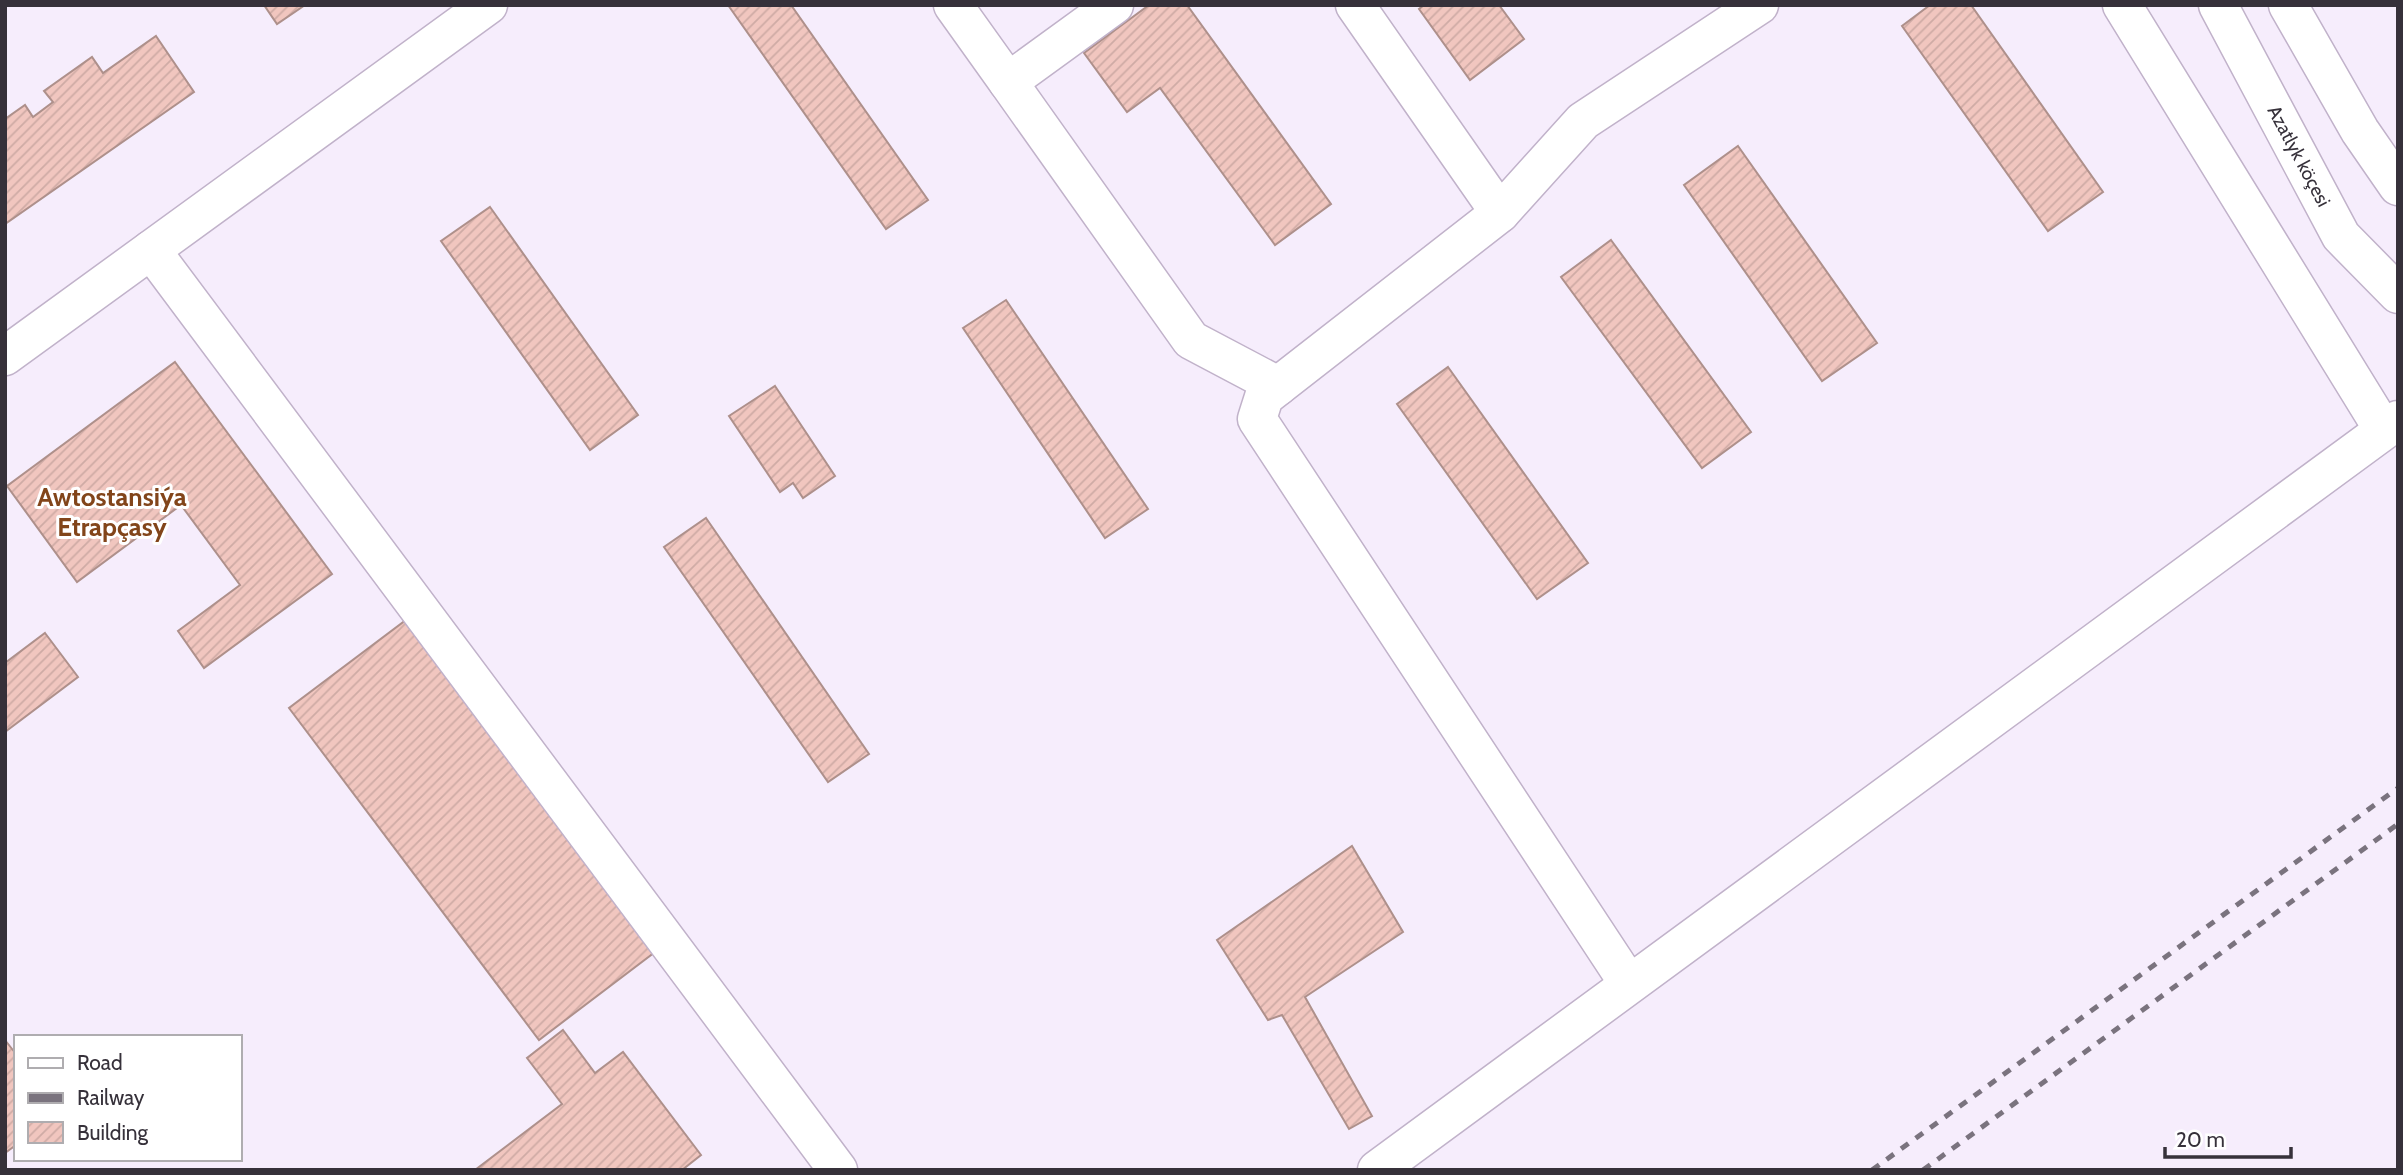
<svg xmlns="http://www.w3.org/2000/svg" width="2403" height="1175" viewBox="0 0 2403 1175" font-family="Cabin,sans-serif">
	<defs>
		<pattern id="building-hatch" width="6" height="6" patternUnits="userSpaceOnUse" patternTransform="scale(1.75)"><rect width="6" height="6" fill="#f1c6bf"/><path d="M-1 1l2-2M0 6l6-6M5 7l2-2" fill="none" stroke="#cfaba5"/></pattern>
	</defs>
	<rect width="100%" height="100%" fill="#f6edfc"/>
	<g fill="url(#building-hatch)" stroke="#ae908b" stroke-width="2">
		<polygon points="264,5 305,5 277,24"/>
		<polygon points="728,5 791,5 928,200 886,229"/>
		<polygon points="1149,5 1187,5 1331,204 1275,245 1160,88 1127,112 1084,53"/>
		<polygon points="1424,5 1499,5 1524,39 1470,80 1419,9"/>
		<polygon points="1930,5 1971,5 2103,192 2048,231 1902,26"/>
		<polygon points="156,36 194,92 5,224 5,119 25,105 33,117 53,102 44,91 92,57 103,73"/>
		<polygon points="1738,146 1877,343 1822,381 1684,185"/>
		<polygon points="490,207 638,415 590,450 441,241"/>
		<polygon points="1611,240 1751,432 1702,468 1561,277"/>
		<polygon points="1006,300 1148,509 1105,538 963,328"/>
		<polygon points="175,362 332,574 204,668 178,631 240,585 181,505 77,582 7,486"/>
		<polygon points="1448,367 1588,563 1537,599 1397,404"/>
		<polygon points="775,386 835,476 803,498 793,483 780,492 729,416"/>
		<polygon points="706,518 869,754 828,782 664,547"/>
		<polygon points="406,620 655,952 539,1040 289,708"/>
		<polygon points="45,633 78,677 5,732 5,663"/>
		<polygon points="1352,846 1403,932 1305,997 1372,1116 1349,1129 1282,1015 1268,1020 1217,940"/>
		<polygon points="563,1030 595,1073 623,1052 701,1155 682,1170 475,1170 562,1104 527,1058"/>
		<polygon points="5,1040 16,1054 16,1145 5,1153"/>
	</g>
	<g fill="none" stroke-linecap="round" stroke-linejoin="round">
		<g stroke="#c1b2ca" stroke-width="41">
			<g id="minor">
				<polyline points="953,5 1008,82 1114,5"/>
				<polyline points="1355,5 1500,213"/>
				<polyline points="2122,5 2383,429"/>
				<polyline points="1008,82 1191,340 1278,386"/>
				<polyline points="151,250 838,1170"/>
				<polyline points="5,356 488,5"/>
				<polyline points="1629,984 1257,419 1264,397 1500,213 1583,121 1759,5"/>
				<polyline points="1377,1170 2398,420"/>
			</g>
		</g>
		<g stroke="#c1b2ca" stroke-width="41">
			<g id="tertiary">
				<polyline points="2218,5 2341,236 2398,294"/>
				<polyline points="2288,5 2360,131 2398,186"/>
			</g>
		</g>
		<use href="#minor" stroke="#fff" stroke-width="38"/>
		<use href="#tertiary" stroke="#fff" stroke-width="38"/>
		<g stroke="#7a737e" stroke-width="5" stroke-dasharray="9 9" stroke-linecap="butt">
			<polyline points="1872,1170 2398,788"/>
			<polyline points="1923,1170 2398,824"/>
		</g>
	</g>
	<g text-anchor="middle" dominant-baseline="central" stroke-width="6" stroke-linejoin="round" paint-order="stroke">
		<g font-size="19" fill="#36313a" stroke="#fff">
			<text transform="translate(2299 156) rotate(62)">Azatlyk köçesi</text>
		</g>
		<g font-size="26" font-weight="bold" fill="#82451a" stroke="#fff">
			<text x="112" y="497">Awtostansiýa<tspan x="112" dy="30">Etrapçasy</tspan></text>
		</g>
	</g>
	<rect width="2403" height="1175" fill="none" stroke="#36313a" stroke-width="14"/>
	<rect x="14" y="1035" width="228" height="126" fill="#ffffff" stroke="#afadb0" stroke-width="2"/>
	<rect x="28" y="1058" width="35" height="10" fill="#ffffff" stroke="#afadb0" stroke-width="2"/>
	<text x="77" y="1070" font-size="21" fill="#36313a">Road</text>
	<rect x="28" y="1093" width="35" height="10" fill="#7a737e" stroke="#afadb0" stroke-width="2"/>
	<text x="77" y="1105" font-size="21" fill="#36313a">Railway</text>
	<rect x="28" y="1122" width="35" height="21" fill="url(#building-hatch)" stroke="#afadb0" stroke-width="2"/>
	<text x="77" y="1140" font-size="21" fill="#36313a">Building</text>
	<path d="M2165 1147v10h126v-10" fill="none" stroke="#36313a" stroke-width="3.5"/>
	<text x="2176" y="1147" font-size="21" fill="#36313a" stroke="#ffffff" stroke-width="5" paint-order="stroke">20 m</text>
</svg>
